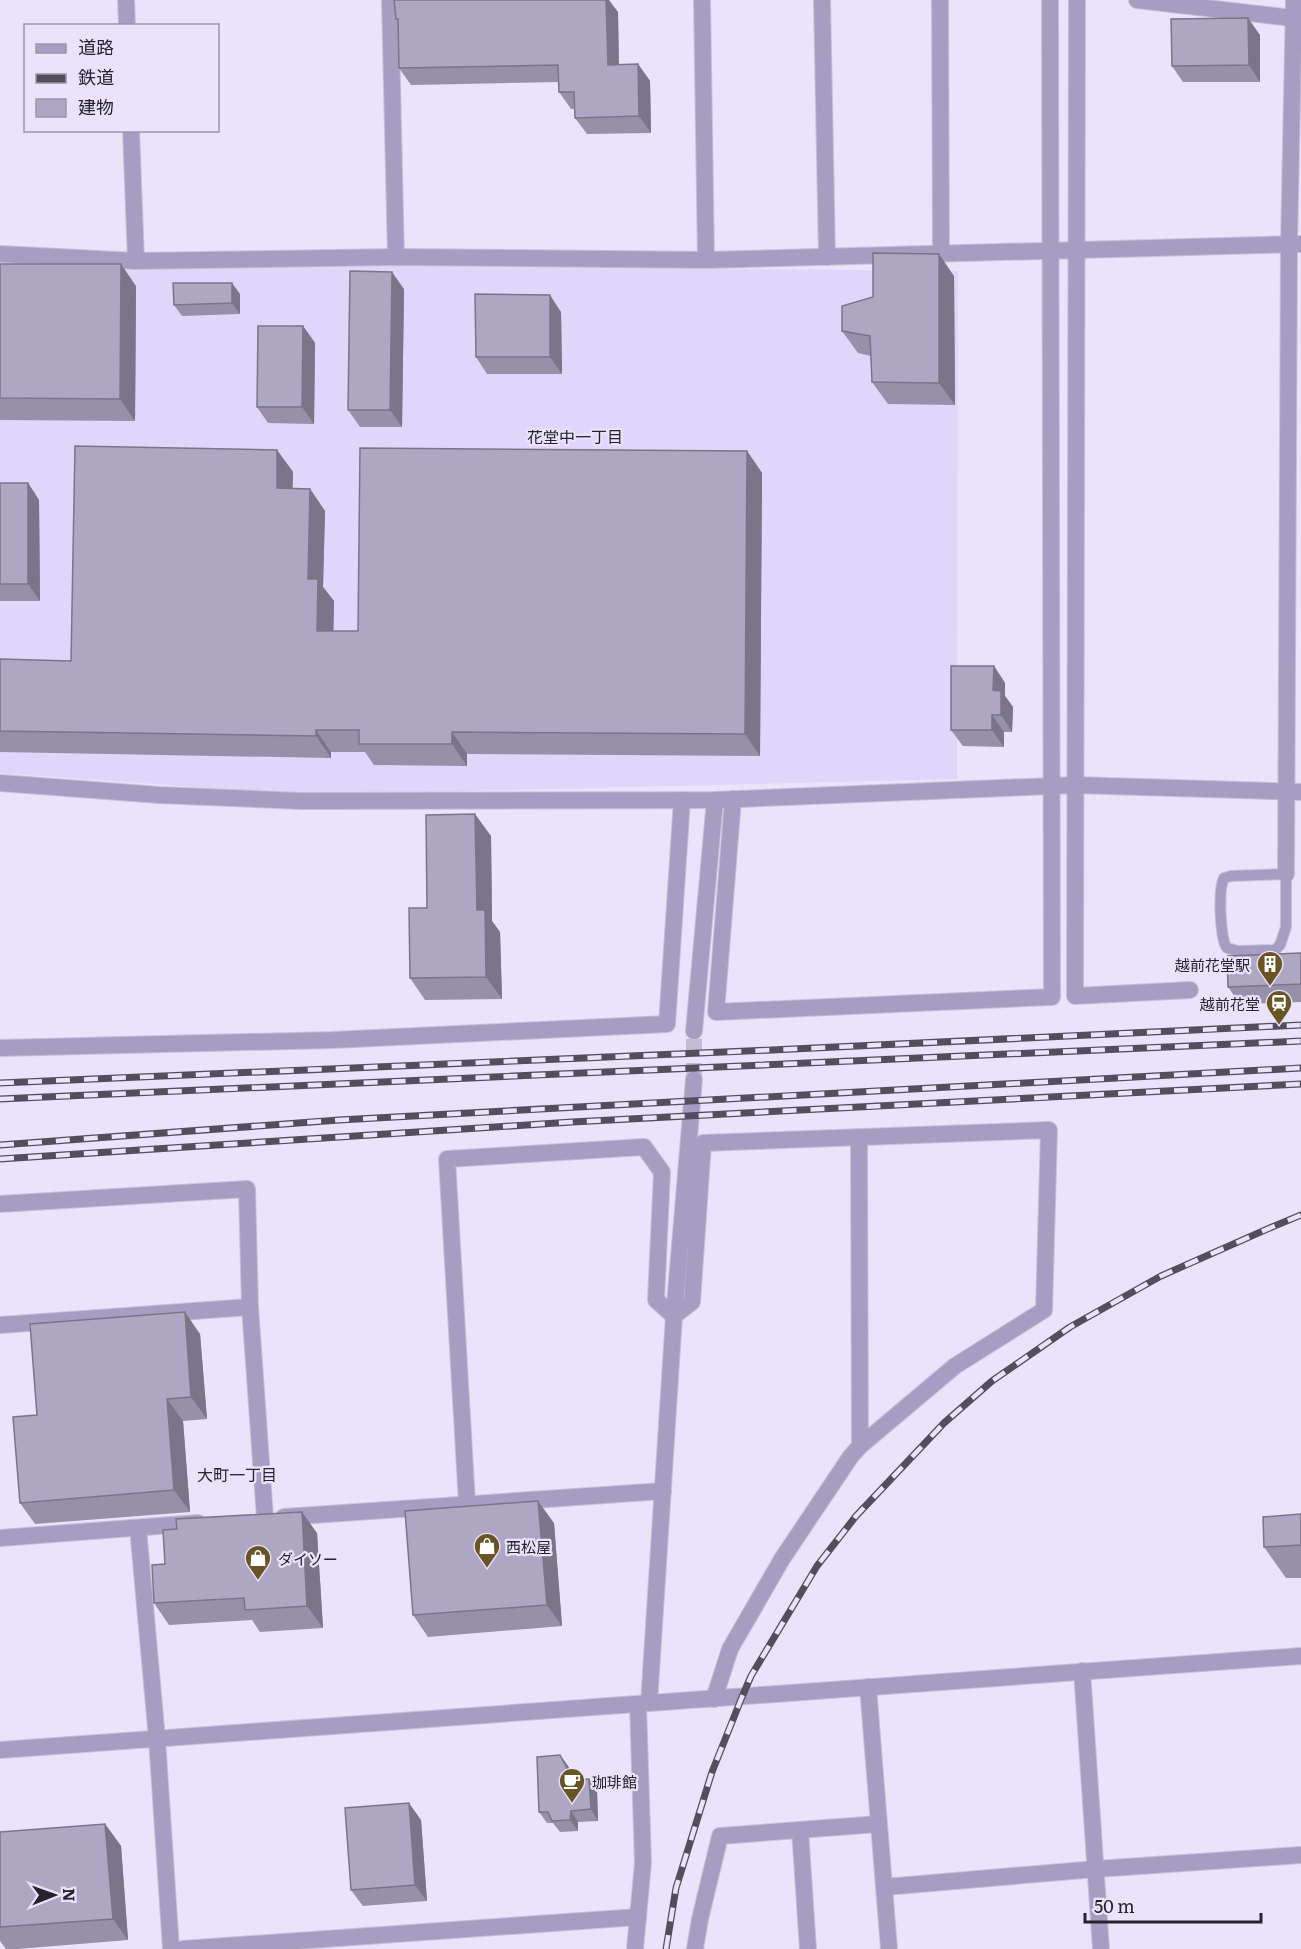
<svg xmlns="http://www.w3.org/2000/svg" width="1301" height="1949" viewBox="0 0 1301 1949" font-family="Literata,'Noto Sans JP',serif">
	<rect width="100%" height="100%" fill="#e9e3fb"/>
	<polygon fill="#dfd6fb" points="0,262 958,271 957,779 310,795 0,773"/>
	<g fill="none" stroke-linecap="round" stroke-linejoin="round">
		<polyline stroke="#c2bdd2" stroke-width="16" stroke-dasharray="16 8" stroke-linecap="butt" points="694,1079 694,1031"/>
		<g stroke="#c6c0d6" stroke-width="12">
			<path id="service" d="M 1286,874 L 1286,927 L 1280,945 L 1275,950 L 1238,951 L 1227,948 C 1220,939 1218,889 1224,878 L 1231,876 Z"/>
		</g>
		<g stroke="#c6c0d6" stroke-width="18">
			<g id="minor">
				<polyline points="126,0 127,26"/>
				<polyline points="390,0 396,257"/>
				<polyline points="702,0 706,260"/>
				<polyline points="822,0 827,257"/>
				<polyline points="940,0 941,254"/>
				<polyline points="1077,0 1075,996 1190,990"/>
				<polyline points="1137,0 1301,19"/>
				<polyline points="131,130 136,261"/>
				<polyline points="0,254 136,261 396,257 706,260 1301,244"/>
				<polyline points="0,783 159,795 301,801 715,800 1075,785 1301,792"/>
				<polyline points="733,799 716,1012 1052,997 1050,0"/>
				<polyline points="694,1031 715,800"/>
				<polyline points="0,1048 333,1040 667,1024 682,800"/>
				<polyline points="859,1137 860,1446"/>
				<polyline points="0,1204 247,1189 250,1307 265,1518"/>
				<polyline points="0,1325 250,1307"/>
				<polyline points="467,1503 447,1159 644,1147 662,1172 656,1300 674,1316 692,1302 703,1143 1049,1130 1044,1310 955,1366 860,1446 851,1456 782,1559 730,1649 714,1699"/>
				<polyline points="284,1517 663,1491"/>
				<polyline points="138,1528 157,1739 171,1949"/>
				<polyline points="0,1538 198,1523"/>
				<polyline points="1082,1671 1101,1949"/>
				<polyline points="868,1687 889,1949"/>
				<polyline points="649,1703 674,1316 694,1079"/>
				<polyline points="800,1830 808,1949"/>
				<polyline points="885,1887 1096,1869 1301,1855"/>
				<polyline points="183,1949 638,1917"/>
				<polyline points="635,1949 643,1863 638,1704"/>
				<polyline points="695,1949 700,1919 720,1836 879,1824"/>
			</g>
		</g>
		<g stroke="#c6c0d6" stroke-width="18">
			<g id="tertiary">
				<polyline points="1286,874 1289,244 1294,0"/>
				<polyline points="0,1750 1301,1656"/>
			</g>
		</g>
		<use href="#service" stroke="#a79dc2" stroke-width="10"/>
		<use href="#minor" stroke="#a79dc2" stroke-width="16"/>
		<use href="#tertiary" stroke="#a79dc2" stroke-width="16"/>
		<g stroke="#524e5c" stroke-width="7">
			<g id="rail">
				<polyline points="0,1083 772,1050 1301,1025"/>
				<polyline points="0,1099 1301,1041"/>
				<polyline points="0,1145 339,1120 1301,1068"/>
				<polyline points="0,1159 572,1122 1301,1084"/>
				<polyline points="666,1949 676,1888 712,1772 742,1697 751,1676 817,1566 856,1516 944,1423 992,1381 1070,1327 1161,1276 1272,1227 1301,1215"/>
			</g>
		</g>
		<use href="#rail" stroke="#e9e3fb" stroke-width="4.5" stroke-dasharray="14" stroke-linecap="butt"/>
	</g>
	<g fill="#9690a8">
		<polygon points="618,12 619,65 638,64 650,81 651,133 587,134 575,118 575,109 571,109 559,92 559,82 411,85 399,68 398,22 396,19"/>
		<polygon points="1260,35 1260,82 1183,82 1172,66"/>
		<polygon points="0,264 136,286 135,421 0,420"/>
		<polygon points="954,276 955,405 888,404 872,382 871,356 858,353 842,331"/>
		<polygon points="404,289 402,427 360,427 348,410"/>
		<polygon points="240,294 240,314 182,316 174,305"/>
		<polygon points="561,312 562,374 487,374 476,357"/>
		<polygon points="303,326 315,343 314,424 268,423 257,407"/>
		<polygon points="277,450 293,472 292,489 310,489 325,511 323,587 334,601 333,631 358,631 747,451 762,473 760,756 467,754 467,766 374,765 365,752 331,752 331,758 0,752 0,659 71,661"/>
		<polygon points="0,483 28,483 39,500 40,601 0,601"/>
		<polygon points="994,666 1005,683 1005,696 1013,707 1012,732 1004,732 1004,747 963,746 951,730"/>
		<polygon points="491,836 492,921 500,932 502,999 425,1000 410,978 427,908"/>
		<polygon points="1301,953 1301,1002 1240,1004 1228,987"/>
		<polygon points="200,1334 207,1419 183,1421 190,1512 35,1524 20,1503 37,1415"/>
		<polygon points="1301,1514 1301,1578 1286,1578 1264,1547"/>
		<polygon points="554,1523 562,1626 428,1637 413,1615"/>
		<polygon points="317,1533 323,1628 260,1632 252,1620 169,1625 154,1603"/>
		<polygon points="560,1755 568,1766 575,1780 597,1790 598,1821 578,1822 578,1831 560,1832 553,1823 547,1823 539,1812"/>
		<polygon points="421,1820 427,1901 363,1906 351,1890"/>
		<polygon points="105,1824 121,1846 128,1940 18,1949 6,1949 0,1941 0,1832"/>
	</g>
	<g fill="#7a7588">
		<polygon points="606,0 609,0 618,12 619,82 608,65"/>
		<polygon points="1248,18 1260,35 1260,82 1249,65"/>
		<polygon points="638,64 650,81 651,133 639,116"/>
		<polygon points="939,254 954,276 955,405 939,383"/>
		<polygon points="121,264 136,286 135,421 120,399"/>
		<polygon points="392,272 404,289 402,427 390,410"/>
		<polygon points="232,283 240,294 240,314 232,303"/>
		<polygon points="550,295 561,312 562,374 550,357"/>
		<polygon points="303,326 315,343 314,424 302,407"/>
		<polygon points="277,450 293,472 292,510 277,488"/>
		<polygon points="747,451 762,473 760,756 745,734"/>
		<polygon points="28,483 39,500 40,601 28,584"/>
		<polygon points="310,489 325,511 323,587 334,601 333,653 317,631 308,579"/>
		<polygon points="994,666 1005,683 1005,696 1013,707 1012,732 1001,715 993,690"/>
		<polygon points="992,715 1004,732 1004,747 992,730"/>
		<polygon points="316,730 331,752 331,758 316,736"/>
		<polygon points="452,732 467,754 467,766 452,744"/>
		<polygon points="475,814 491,836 492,921 500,932 502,999 486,977 477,910"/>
		<polygon points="185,1312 200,1334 207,1419 191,1397"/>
		<polygon points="167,1399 183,1421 190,1512 174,1490"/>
		<polygon points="538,1501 554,1523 562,1626 547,1605"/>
		<polygon points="302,1512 317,1533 323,1628 307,1606"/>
		<polygon points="560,1755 568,1766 581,1791 573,1780"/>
		<polygon points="589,1779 597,1790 598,1821 591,1809"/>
		<polygon points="409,1803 421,1820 427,1901 415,1885"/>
		<polygon points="571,1811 578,1822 578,1831 570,1820"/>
		<polygon points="105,1824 121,1846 128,1940 113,1919"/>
	</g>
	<g fill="#aea7c3" stroke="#7a7588" stroke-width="1.5">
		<polygon points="394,0 606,0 608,65 638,64 639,116 575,118 574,92 559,92 558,65 399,68 398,19 396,19"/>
		<polygon points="1248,18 1249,65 1172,66 1171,19"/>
		<polygon points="873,253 939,254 939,383 872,382 870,336 842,331 842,306 873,297"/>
		<polygon points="0,264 121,264 120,399 0,398"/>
		<polygon points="350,271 392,272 390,410 348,410"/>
		<polygon points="173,283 232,283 232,303 174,305"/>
		<polygon points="475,294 550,295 550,357 476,357"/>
		<polygon points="258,326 303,326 302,407 257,407"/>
		<polygon points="75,446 277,450 277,488 310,489 308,579 318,579 317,631 358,631 360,448 747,451 745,734 452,732 452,744 359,744 359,730 316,730 316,736 0,731 0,659 71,661"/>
		<rect x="0" y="483" width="28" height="101"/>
		<polygon points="951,666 994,666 993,690 1001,691 1001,715 992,715 992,730 951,730"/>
		<polygon points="475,814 477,910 485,910 486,977 410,978 409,908 427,908 426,815"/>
		<polygon points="1301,953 1301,984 1228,987 1227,956"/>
		<polygon points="185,1312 191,1397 167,1399 174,1490 20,1503 13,1417 37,1415 30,1324"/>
		<polygon points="538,1501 547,1605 413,1615 405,1511"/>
		<polygon points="302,1512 307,1606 245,1610 244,1598 154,1603 152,1565 165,1564 163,1530 177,1529 176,1519"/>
		<polygon points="1301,1514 1301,1545 1264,1547 1263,1517"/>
		<polygon points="560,1755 573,1780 589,1779 591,1809 571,1811 570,1820 552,1821 548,1812 539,1812 537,1757"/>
		<polygon points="409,1803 415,1885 351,1890 345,1808"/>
		<polygon points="105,1824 113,1919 0,1927 0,1832"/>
	</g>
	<defs>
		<g id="building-pin" transform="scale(1.35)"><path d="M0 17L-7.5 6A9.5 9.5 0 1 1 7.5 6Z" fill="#695524" stroke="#e9e3fb"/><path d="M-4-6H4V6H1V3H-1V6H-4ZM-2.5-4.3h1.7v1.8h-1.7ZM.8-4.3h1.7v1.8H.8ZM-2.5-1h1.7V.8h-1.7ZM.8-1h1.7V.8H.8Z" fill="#fff"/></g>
		<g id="station-pin" transform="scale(1.35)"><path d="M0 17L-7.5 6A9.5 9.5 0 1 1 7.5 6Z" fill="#695524" stroke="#e9e3fb"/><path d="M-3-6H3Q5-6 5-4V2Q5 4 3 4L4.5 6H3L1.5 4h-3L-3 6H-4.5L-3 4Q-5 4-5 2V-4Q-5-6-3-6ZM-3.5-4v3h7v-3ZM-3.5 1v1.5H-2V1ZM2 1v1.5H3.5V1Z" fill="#fff"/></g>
		<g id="shop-pin" transform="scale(1.35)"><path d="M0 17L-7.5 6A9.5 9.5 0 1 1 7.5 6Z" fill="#695524" stroke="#e9e3fb"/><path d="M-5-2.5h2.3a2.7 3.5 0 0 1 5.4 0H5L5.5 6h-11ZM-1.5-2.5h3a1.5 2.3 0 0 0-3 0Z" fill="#fff"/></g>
		<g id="cafe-pin" transform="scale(1.35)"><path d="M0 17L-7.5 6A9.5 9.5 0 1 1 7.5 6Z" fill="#695524" stroke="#e9e3fb"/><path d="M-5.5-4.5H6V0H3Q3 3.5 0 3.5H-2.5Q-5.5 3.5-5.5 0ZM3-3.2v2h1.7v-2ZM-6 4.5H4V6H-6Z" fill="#fff"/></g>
	</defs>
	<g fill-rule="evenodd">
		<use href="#building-pin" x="1270" y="964"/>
		<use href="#station-pin" x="1279" y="1003"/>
		<use href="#shop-pin" x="487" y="1546"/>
		<use href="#shop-pin" x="258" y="1558"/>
		<use href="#cafe-pin" x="572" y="1781"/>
	</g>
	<g text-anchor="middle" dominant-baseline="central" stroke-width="4.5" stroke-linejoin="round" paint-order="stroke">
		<g font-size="15" fill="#26232e" stroke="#e9e3fb" text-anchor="start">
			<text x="1250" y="964" text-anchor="end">越前花堂駅</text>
			<text x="1260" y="1003" text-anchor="end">越前花堂</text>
			<text x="506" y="1546">西松屋</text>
			<text x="278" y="1558">ダイソー</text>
			<text x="592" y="1781">珈琲館</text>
		</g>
		<g font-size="16" fill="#26232e" stroke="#e9e3fb">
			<text x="575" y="436">花堂中一丁目</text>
			<text x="237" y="1474">大町一丁目</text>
		</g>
	</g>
	<rect x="24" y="24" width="195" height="108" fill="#e9e3fb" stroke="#9b96a9" stroke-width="1.5"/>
	<rect x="36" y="44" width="30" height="9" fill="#a79dc2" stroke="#9b96a9" stroke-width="1.5"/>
	<text x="78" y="54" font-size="18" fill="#26232e">道路</text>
	<rect x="36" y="74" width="30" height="9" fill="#524e5c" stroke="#9b96a9" stroke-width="1.5"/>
	<text x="78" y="84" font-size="18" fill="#26232e">鉄道</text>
	<rect x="36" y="99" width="30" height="18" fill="#aea7c3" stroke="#9b96a9" stroke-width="1.5"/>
	<text x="78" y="114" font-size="18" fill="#26232e">建物</text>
	<g transform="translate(54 1895) rotate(89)" stroke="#e9e3fb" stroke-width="4.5" paint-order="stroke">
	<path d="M0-4.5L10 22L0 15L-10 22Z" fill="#26232e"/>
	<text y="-9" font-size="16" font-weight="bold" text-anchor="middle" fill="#26232e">N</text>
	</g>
	<path d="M1085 1913v9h176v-9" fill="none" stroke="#26232e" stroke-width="3"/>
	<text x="1094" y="1913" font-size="18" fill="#26232e" stroke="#e9e3fb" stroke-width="4.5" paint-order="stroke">50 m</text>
</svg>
